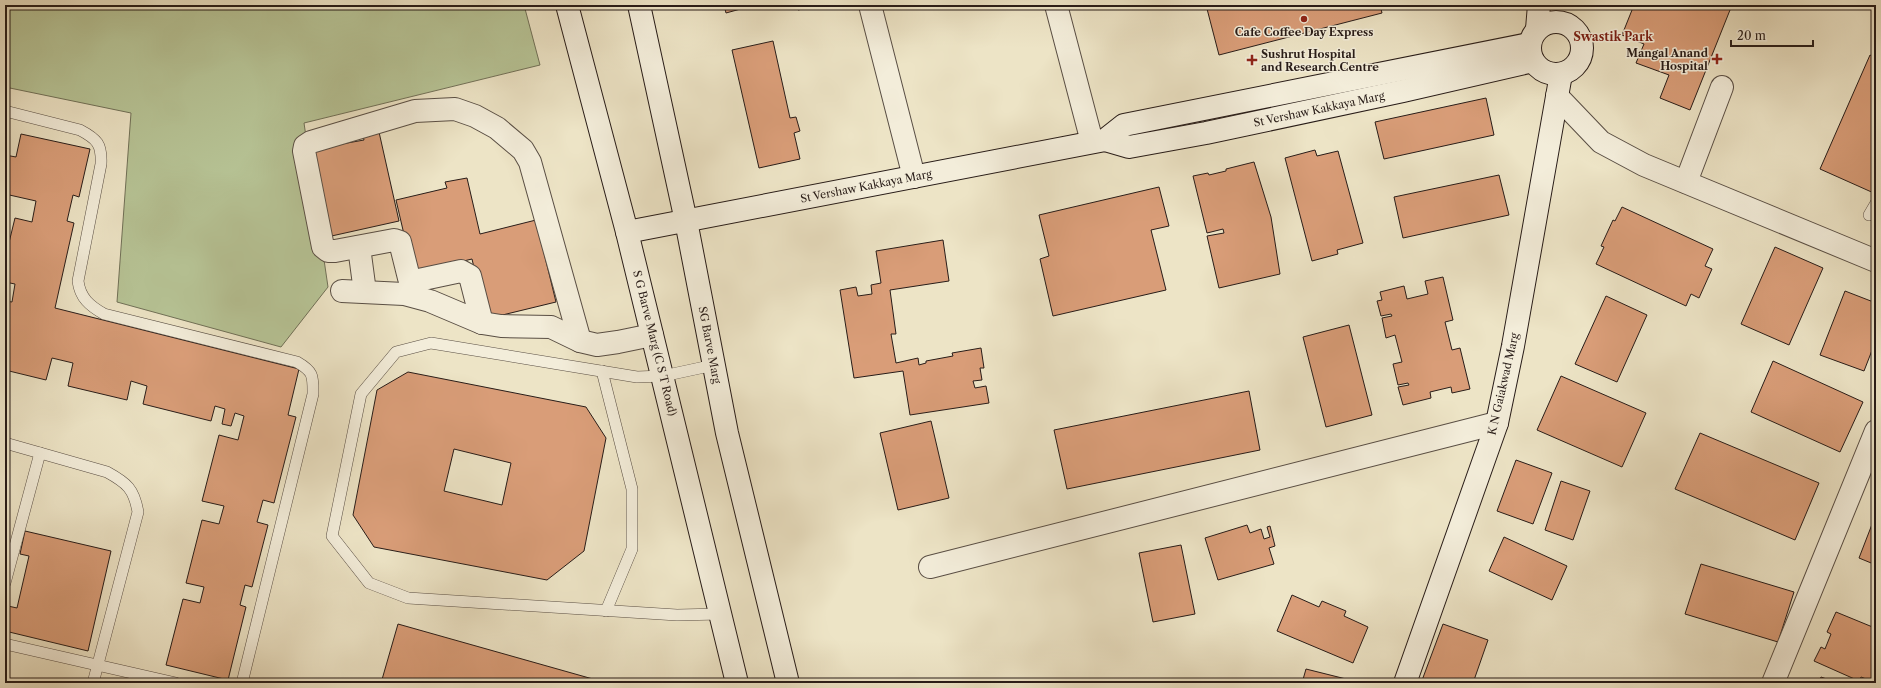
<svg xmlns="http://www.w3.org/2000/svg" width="1881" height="688" viewBox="0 0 1881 688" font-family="'Libre Caslon Text',serif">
	<rect width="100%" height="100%" fill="#ede4c6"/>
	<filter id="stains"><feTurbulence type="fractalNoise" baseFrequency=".005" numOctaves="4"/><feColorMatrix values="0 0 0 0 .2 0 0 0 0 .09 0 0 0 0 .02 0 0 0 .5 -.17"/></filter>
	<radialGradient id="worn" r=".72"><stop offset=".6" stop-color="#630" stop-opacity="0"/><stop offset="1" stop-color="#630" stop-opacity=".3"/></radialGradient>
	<polygon fill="#b7c496" stroke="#707057" points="5,5 524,5 540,65 304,123 328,287 281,347 117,302 131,113 5,87"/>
	<g fill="#d99d78" stroke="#281c18" fill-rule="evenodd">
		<polygon points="724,5 755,5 726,13"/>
		<polygon points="797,5 822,5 798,10"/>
		<polygon points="1206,5 1380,5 1382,13 1219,55"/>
		<polygon points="1634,5 1732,5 1690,110 1660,98 1669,75 1636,63 1644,44 1622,35"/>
		<polygon points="773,41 790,118 796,117 800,131 794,133 800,159 759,168 732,50"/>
		<polygon points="1870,55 1876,58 1876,194 1820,169"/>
		<polygon points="1486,98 1494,135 1384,159 1375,122"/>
		<polygon points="5,131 8,131 5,146"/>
		<polygon points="379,132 399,221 327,237 308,150 364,140 363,136"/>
		<polygon points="21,134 90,149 79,197 73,195 67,221 74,223 55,308 299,369 288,415 296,417 274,503 263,500 257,522 268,525 252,587 245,585 240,605 246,607 228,680 166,665 183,599 200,603 204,587 186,583 202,520 219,524 224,506 202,501 219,435 238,440 244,416 235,413 231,426 222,424 225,409 215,406 211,421 143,404 147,386 131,381 127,400 68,386 73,363 52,358 46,380 5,370 5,301 12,302 15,284 5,282 5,259 15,218 32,222 36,201 5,194 5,155 16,157"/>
		<polygon points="1315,150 1317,156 1338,151 1363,243 1337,250 1338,254 1312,261 1285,158"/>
		<polygon points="1254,162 1271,217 1280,274 1219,288 1207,236 1224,233 1223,229 1207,233 1193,176 1208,173 1209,175 1226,171 1226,169"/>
		<polygon points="1499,175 1509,215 1403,238 1394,197"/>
		<polygon points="467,178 480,234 536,220 556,302 486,319 472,259 413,273 396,200 447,188 445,182"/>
		<polygon points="1159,187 1169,226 1151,230 1166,290 1053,316 1040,259 1049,256 1039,215"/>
		<polygon points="1622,207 1713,249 1705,266 1712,269 1699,298 1691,294 1686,306 1596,264 1604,247 1601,246 1613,220 1615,221"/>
		<polygon points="943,240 949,281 890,290 896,334 891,334 896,363 918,358 919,365 926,363 926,361 953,356 952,353 981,348 984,368 980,368 982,380 973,381 975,388 986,386 989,403 910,415 903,371 854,378 840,290 856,287 858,296 872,294 871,285 881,283 876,251"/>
		<polygon points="1775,247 1823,268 1789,345 1741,324"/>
		<polygon points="1443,277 1453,320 1445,322 1452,350 1460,348 1470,389 1452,393 1451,387 1430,392 1431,398 1403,405 1398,387 1409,385 1408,383 1398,385 1393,364 1402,362 1395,335 1386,338 1382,318 1392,316 1391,314 1381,316 1377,301 1382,300 1380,292 1404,286 1407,299 1428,294 1425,281"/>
		<polygon points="1845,291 1876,303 1876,340 1864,371 1820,355"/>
		<polygon points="1606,296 1647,315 1617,382 1575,364"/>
		<polygon points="1349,325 1372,415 1326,427 1303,337"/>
		<polygon points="1773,361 1863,402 1840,452 1751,412"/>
		<path d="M 408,372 L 586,407 L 606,438 L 584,551 L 547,580 L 374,547 L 353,515 L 377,390 ZM 454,449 L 511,463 L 502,505 L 444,491 Z"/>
		<polygon points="1561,376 1646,413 1622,467 1537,430"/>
		<polygon points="1249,391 1260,450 1067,489 1054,430"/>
		<polygon points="931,421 949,498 898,510 880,433"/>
		<polygon points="1700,433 1819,483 1795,540 1675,489"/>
		<polygon points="1516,460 1552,473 1533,524 1497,511"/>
		<polygon points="1561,481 1590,491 1573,540 1545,530"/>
		<polygon points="1876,514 1876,565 1859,558"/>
		<polygon points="1247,525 1250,533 1261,529 1264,539 1270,537 1267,527 1270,526 1275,546 1269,548 1274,564 1218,580 1205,538"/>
		<polygon points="25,531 111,551 88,651 5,631 5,618 8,606 17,608 29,556 20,554"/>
		<polygon points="1504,537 1567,566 1552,600 1489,571"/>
		<polygon points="1181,545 1195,614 1153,622 1139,553"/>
		<polygon points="1701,564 1794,592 1778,642 1685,614"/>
		<polygon points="1292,595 1319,607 1322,601 1346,611 1344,616 1368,627 1353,663 1277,631"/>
		<polygon points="1836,612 1875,628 1872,634 1876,636 1876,683 1861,677 1859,681 1814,661 1821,647 1825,649 1831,634 1827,632"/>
		<polygon points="398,624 607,683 381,683"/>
		<polygon points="1443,624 1488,640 1473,683 1421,683"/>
		<polygon points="1306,669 1350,680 1349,683 1302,683"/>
		<polygon points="1821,677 1838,683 1818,683"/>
	</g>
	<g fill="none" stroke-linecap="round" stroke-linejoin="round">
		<g stroke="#594e44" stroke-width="12">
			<g id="lane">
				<path d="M 5,111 L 80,130 C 97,139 102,144 101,164 L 78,281 C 80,298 90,306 104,314 L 297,362 C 314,372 313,376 313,394 L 242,683"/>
				<polyline points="1869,215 1876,203"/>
				<polyline points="714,365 663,376 637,377 431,343 396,352 361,394 332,536 369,583 408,598 677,615 720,614"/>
				<polyline points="602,371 632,489 632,549 606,611"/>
				<path d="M 5,443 L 107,472 C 127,483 134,489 138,512 L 93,683"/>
				<polyline points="5,583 40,453"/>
				<polyline points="5,644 176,683"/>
			</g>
		</g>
		<g stroke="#594e44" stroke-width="24">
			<g id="street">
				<polyline points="870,5 914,177"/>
				<polyline points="1056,5 1092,142"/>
				<polyline points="1557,96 1601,142 1644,165 1876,261"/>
				<polyline points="1686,182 1722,87"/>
				<polyline points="359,247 365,292"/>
				<polyline points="342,291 404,294 430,301 482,323 501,326 551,327 580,341 597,345 618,342 652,335"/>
				<polyline points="482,323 470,276 461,271 414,281 409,278 400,242 394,240 335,251 328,251 323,247 304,151 305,146 311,142 415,111 455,109 475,116 497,128 523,150 530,162 580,341"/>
				<polyline points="930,567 1497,423"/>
				<polyline points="1773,683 1876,431"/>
			</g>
		</g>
		<g stroke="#281c18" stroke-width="24">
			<g id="secondary">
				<polyline points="567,5 627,232 737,683"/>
				<polyline points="639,5 686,221 727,433 788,683"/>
				<circle cx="1556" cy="48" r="26"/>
				<polyline points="1537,29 1539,5"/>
				<polyline points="1105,140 1129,147 1206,133 1403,91 1533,61"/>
				<polyline points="627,232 1105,140 1124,125 1529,44"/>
				<polyline points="1405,683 1497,423 1513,346 1561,74"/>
			</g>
		</g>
		<use href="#lane" stroke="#f3edda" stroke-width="11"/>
		<use href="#street" stroke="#f3edda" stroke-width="22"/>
		<use href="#secondary" stroke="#f3edda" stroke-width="22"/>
	</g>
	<g fill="#8f2418" stroke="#f3edda" stroke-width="1.5">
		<circle cx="1304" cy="19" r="4"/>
		<path d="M1715 53h4v4h4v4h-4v4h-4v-4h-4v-4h4z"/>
		<path d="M1250 54h4v4h4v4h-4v4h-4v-4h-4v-4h4z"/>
	</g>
	<g text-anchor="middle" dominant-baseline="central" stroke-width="3" stroke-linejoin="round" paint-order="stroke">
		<g font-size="11" font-weight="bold" fill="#281c18" stroke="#f3edda">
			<text x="1304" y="32">Cafe Coffee Day Express</text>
			<text x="1708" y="53" text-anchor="end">Mangal Anand<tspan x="1708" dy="13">Hospital</tspan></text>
			<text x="1261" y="54" text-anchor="start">Sushrut Hospital<tspan x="1261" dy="13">and Research Centre</tspan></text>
		</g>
		<g font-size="11" fill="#281c18" stroke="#f3edda">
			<text transform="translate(1319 109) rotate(-12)">St Vershaw Kakkaya Marg</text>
			<text transform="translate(866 186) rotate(-11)">St Vershaw Kakkaya Marg</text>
			<text transform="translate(655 343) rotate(76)">S G Barve Marg (C S T Road)</text>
			<text transform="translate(710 345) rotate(79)">SG Barve Marg</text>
			<text transform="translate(1503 384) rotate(-77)">K N Gaiakwad Marg</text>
		</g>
		<g font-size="12" font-weight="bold" fill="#7a1f14" stroke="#f3edda">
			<text x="1613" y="36">Swastik Park</text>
		</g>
	</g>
	<rect width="1881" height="688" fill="none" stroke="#ede4c6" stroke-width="20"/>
	<rect x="6" y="6" width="1869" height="676" fill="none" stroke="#281c18" stroke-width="2"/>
	<rect x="10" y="10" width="1861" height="668" fill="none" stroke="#281c18"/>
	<path d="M1731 40v6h82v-6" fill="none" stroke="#281c18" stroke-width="2"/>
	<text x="1737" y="40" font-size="12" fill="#281c18" stroke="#f3edda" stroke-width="3" paint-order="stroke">20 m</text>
	<rect width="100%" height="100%" filter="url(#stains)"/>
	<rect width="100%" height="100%" fill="url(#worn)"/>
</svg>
